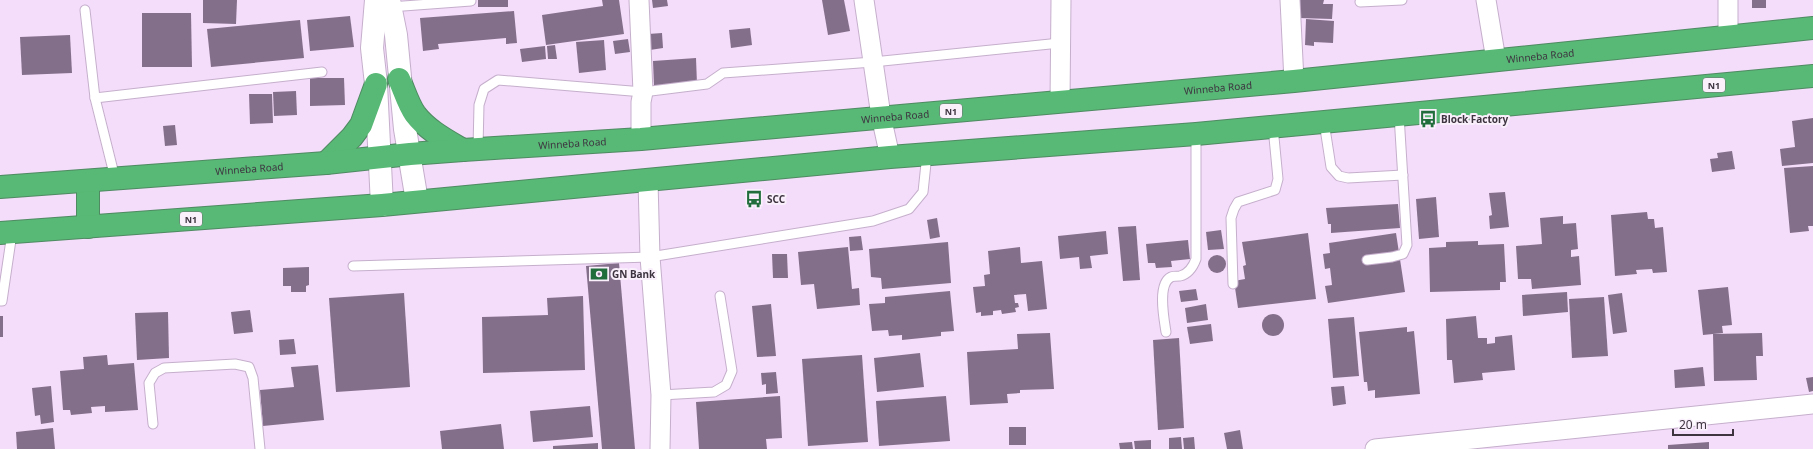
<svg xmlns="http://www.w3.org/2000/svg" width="1813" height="449" viewBox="0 0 1813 449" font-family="'Noto Sans',sans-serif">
	<rect width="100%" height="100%" fill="#f4ddfb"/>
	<g fill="#846f8b">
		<polygon points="203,0 237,0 236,24 203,23"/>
		<rect x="478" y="0" width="30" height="7"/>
		<polygon points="602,0 619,0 624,34 546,45 542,15 603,6"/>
		<polygon points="652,0 667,0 668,6 653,8"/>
		<polygon points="822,0 844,0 850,31 828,35"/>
		<polygon points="1300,0 1324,0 1323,4 1333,4 1332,19 1299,18"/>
		<rect x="1752" y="0" width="14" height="8"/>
		<polygon points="514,11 517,43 506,44 506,38 438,44 439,49 423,51 420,18"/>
		<polygon points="142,13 191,13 192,67 142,67"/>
		<polygon points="350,16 354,47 310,51 307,20"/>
		<polygon points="1306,19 1334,21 1333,43 1314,42 1314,46 1305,45"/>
		<polygon points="300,20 304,58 211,67 207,29"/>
		<polygon points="750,28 752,45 731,48 729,30"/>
		<polygon points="662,33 663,48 650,50 648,34"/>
		<polygon points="70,35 72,73 22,75 20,37"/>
		<polygon points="628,39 630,52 615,54 613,41"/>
		<polygon points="604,40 606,70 579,73 576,42"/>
		<polygon points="555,45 557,59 548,59 547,46"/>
		<polygon points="545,46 546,59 522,62 520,49"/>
		<polygon points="696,58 697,84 654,87 653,61"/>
		<polygon points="310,78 344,78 345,105 310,106"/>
		<polygon points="296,91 297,115 274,116 273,92"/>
		<polygon points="249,94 272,94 273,123 250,124"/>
		<polygon points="1813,118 1813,163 1782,166 1780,149 1795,147 1792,121"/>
		<polygon points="175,125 177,145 165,146 163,126"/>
		<polygon points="1732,151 1735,169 1712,172 1710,159 1718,158 1717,153"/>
		<polygon points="1813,166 1813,226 1808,226 1809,231 1790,233 1784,168"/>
		<polygon points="1505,192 1509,227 1490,229 1489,216 1492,215 1489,193"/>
		<polygon points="1436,197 1439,237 1419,239 1416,199"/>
		<polygon points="1398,204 1400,228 1331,233 1331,224 1328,224 1326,208"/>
		<polygon points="1647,212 1648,219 1654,219 1655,228 1663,227 1667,272 1653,273 1652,269 1636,270 1637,274 1615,276 1611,215"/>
		<polygon points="1563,216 1563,224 1576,223 1578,249 1571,250 1571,257 1579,256 1581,285 1532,289 1531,279 1518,279 1516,246 1542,244 1540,218"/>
		<polygon points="937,218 940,237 930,239 927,220"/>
		<polygon points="1136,226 1140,280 1123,281 1118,227"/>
		<polygon points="1221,230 1224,249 1208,250 1206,232"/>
		<polygon points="1106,231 1108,254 1090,256 1092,268 1080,269 1079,257 1060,259 1058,236"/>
		<polygon points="1308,233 1316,299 1238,308 1234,281 1245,279 1243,266 1246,265 1242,242"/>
		<polygon points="1396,233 1405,292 1328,303 1325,286 1332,285 1330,268 1325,269 1323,254 1330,253 1329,243"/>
		<polygon points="861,236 863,250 850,251 849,237"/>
		<polygon points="1188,240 1190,259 1171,261 1172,267 1156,268 1155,263 1148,263 1146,244"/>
		<polygon points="1478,241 1478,245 1504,244 1506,282 1500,282 1500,290 1430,292 1429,248 1446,247 1446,242"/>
		<polygon points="948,242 951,283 882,289 881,278 871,277 869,249"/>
		<polygon points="848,247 852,289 859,288 860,305 817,309 814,284 801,285 798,252"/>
		<polygon points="1020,247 1021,263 1042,261 1047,309 1028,311 1026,294 1014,295 1015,303 1018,303 1019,307 1015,308 1016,312 1002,314 1001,310 993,311 993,315 981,316 981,312 976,313 973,287 985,286 984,275 990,274 988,251"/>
		<polygon points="772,254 787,254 788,278 773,278"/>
		<circle cx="1217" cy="264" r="9"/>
		<polygon points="619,263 635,449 602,449 586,266"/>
		<polygon points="309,267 309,285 306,286 306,292 291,292 291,286 283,286 283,268"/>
		<polygon points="1728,287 1732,325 1722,326 1723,333 1703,335 1698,290"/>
		<polygon points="1196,289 1198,300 1181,302 1179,291"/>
		<polygon points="950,291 954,331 941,332 941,336 902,340 902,335 889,336 888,330 872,331 869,304 885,303 885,297"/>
		<polygon points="1567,292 1568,312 1523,316 1522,295"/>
		<polygon points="404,293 410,387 336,392 329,298"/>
		<polygon points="1622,293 1627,332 1613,334 1608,295"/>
		<polygon points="583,296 585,370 483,373 482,317 548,315 547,298"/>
		<polygon points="1604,297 1608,356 1572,358 1569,299"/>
		<polygon points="771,304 776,356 757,357 752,306"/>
		<polygon points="1206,304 1208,320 1187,323 1185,308"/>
		<polygon points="250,310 253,332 234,334 231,312"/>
		<polygon points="168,312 169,358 137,360 135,313"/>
		<circle cx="1273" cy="325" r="11"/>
		<rect x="0" y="316" width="3" height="21"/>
		<polygon points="1476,316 1478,338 1487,338 1487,344 1495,343 1495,337 1512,335 1515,370 1482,373 1483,380 1454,383 1452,360 1447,360 1446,319"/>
		<polygon points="1354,317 1359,376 1333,378 1328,319"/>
		<polygon points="1211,324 1213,341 1190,344 1187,327"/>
		<polygon points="1407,327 1407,332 1414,331 1420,394 1375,398 1375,390 1368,391 1367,382 1364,382 1359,332"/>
		<polygon points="1050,333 1054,389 1020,390 1020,393 1007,394 1008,403 970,405 967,352 1018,349 1017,334"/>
		<polygon points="1762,333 1763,356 1756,356 1757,380 1714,381 1713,334"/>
		<polygon points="1179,338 1184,428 1158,430 1153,340"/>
		<polygon points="294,339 296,354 280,355 279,340"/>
		<polygon points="920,353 924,387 877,392 874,358"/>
		<polygon points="107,355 108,365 134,363 138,410 105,412 105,406 91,407 92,413 71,415 70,410 63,410 60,371 84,369 83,357"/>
		<polygon points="862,355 868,442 808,446 802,359"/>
		<polygon points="318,365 324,420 263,426 260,390 294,387 291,367"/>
		<polygon points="1703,367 1705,386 1675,388 1674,370"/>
		<polygon points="776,372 778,393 766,394 766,384 762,385 761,373"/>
		<polygon points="1813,377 1813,391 1809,392 1806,378"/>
		<polygon points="51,386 54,422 41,424 40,415 35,416 32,388"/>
		<polygon points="1344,386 1346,404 1333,406 1331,387"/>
		<polygon points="780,396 782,438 766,439 767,449 699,449 696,402"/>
		<polygon points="946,396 950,441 879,446 876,401"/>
		<polygon points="590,406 593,437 533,442 530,411"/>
		<polygon points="501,424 504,449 442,449 440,431"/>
		<rect x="1009" y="427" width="17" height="18"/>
		<polygon points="53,428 55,449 17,449 16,432"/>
		<polygon points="1240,430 1243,449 1227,449 1224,433"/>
		<polygon points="1181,437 1182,449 1169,449 1169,438"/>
		<polygon points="1194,437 1195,449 1184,449 1183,438"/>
		<polygon points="1151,440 1151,449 1135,449 1134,441"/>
		<polygon points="1132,442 1133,449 1120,449 1119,443"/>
		<polygon points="1709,442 1709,449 1668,449 1668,445"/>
		<polygon points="598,443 598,449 553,449 553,446"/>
	</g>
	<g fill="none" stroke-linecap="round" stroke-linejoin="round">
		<g stroke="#c5afcc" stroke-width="11">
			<g id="lane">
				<polyline points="1360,2 1402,0"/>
				<polyline points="390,7 471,1"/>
				<polyline points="85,10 95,98 115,178"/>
				<polyline points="95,98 322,72"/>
				<polyline points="1324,122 1331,167 1339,176 1348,178 1403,175"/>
				<polyline points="478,148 479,105 484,89 498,80 643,92 707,84 723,73 873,62 1060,43"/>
				<polyline points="1367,260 1392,257 1403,254 1407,245 1399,115"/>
				<polyline points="353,266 650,257 873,221 909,209 923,192 927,154"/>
				<polyline points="1233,284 1231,218 1234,209 1238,202 1275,190 1278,179 1273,127"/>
				<polyline points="0,301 2,301 12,233"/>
				<path d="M 1166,332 C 1164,319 1157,284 1171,277 C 1173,276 1177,276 1180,276 C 1189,274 1193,267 1196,259 L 1196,134"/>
				<polyline points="661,395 714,392 726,385 732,371 720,296"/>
				<polyline points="153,424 149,383 155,373 164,368 235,364 249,367 253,378 260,449"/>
			</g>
		</g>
		<g stroke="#c5afcc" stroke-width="21">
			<g id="street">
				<polyline points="639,0 643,92 641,102 641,139"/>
				<polyline points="864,0 881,116 890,157"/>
				<polyline points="1290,0 1294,81"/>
				<polyline points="1486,0 1496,60"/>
				<polyline points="1728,0 1728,37"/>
				<polyline points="1060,102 1061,0"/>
				<polyline points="648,181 650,257 661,395 660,449"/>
				<polyline points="1375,449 1813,404"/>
			</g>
		</g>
		<g stroke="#c5afcc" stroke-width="24">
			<g id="secondary">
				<polyline points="376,0 372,48 376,84 382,205"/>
				<polyline points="389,0 396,35 405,129 417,201"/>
			</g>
		</g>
		<g stroke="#4f8a62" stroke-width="24">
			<g id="highway">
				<path d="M 399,79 C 404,90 408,104 415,114 C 427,130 446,140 463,150"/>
				<polyline points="326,163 352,137 361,125 376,84"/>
				<polyline points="88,182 88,227"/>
				<path id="s1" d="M 0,187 L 326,163 L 410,154 L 463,150 L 641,139 L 1294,81 L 1813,28"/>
				<polyline points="0,233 382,205 890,157 1196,134 1813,76"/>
			</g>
		</g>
		<use href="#lane" stroke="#fff" stroke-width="9"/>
		<use href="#street" stroke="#fff" stroke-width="19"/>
		<use href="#secondary" stroke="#fff" stroke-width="22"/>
		<use href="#highway" stroke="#58b875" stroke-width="22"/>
	</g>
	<defs>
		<g id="bus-bare" transform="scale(1.38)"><path d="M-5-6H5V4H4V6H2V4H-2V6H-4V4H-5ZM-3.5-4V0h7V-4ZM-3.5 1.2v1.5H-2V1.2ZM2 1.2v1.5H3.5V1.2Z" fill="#216d3c" stroke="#f9f0fc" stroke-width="2.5" paint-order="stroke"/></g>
		<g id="bank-bare" transform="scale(1.38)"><path d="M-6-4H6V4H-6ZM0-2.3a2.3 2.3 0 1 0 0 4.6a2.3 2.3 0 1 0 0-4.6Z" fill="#216d3c" stroke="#f9f0fc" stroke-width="2.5" paint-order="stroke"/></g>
	</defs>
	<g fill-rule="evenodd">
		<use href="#bus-bare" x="1428" y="119"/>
		<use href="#bus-bare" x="754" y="199"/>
		<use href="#bank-bare" x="599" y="274"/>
	</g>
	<g text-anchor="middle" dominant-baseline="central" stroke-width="4" stroke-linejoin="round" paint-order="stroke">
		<g fill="#f9f0fc" stroke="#756c78" stroke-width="1">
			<rect x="1703" y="78" width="22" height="14" rx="3"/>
			<rect x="940" y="104" width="22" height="14" rx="3"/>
			<rect x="180" y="212" width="22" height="14" rx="3"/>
		</g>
		<g font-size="9" font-weight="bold" fill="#3d3440">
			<text x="1714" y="85">N1</text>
			<text x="951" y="111">N1</text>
			<text x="191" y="219">N1</text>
		</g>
		<g font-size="10" fill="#3d3440" stroke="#f9f0fc">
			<text stroke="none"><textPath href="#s1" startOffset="1546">Winneba Road</textPath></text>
			<text stroke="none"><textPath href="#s1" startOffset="1222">Winneba Road</textPath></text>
			<text stroke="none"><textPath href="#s1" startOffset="898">Winneba Road</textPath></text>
			<text stroke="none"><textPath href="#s1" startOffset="574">Winneba Road</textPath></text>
			<text stroke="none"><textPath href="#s1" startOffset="250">Winneba Road</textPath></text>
		</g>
		<g font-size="10" font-weight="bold" fill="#3d3440" stroke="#f9f0fc" text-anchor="start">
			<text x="1441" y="119">Block Factory</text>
			<text x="767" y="199">SCC</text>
			<text x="612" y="274">GN Bank</text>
		</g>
	</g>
	<path d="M1673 429v6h60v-6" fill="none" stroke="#3d3440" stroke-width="2"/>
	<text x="1679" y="429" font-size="12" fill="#3d3440" stroke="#f9f0fc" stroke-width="3" paint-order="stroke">20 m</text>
</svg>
